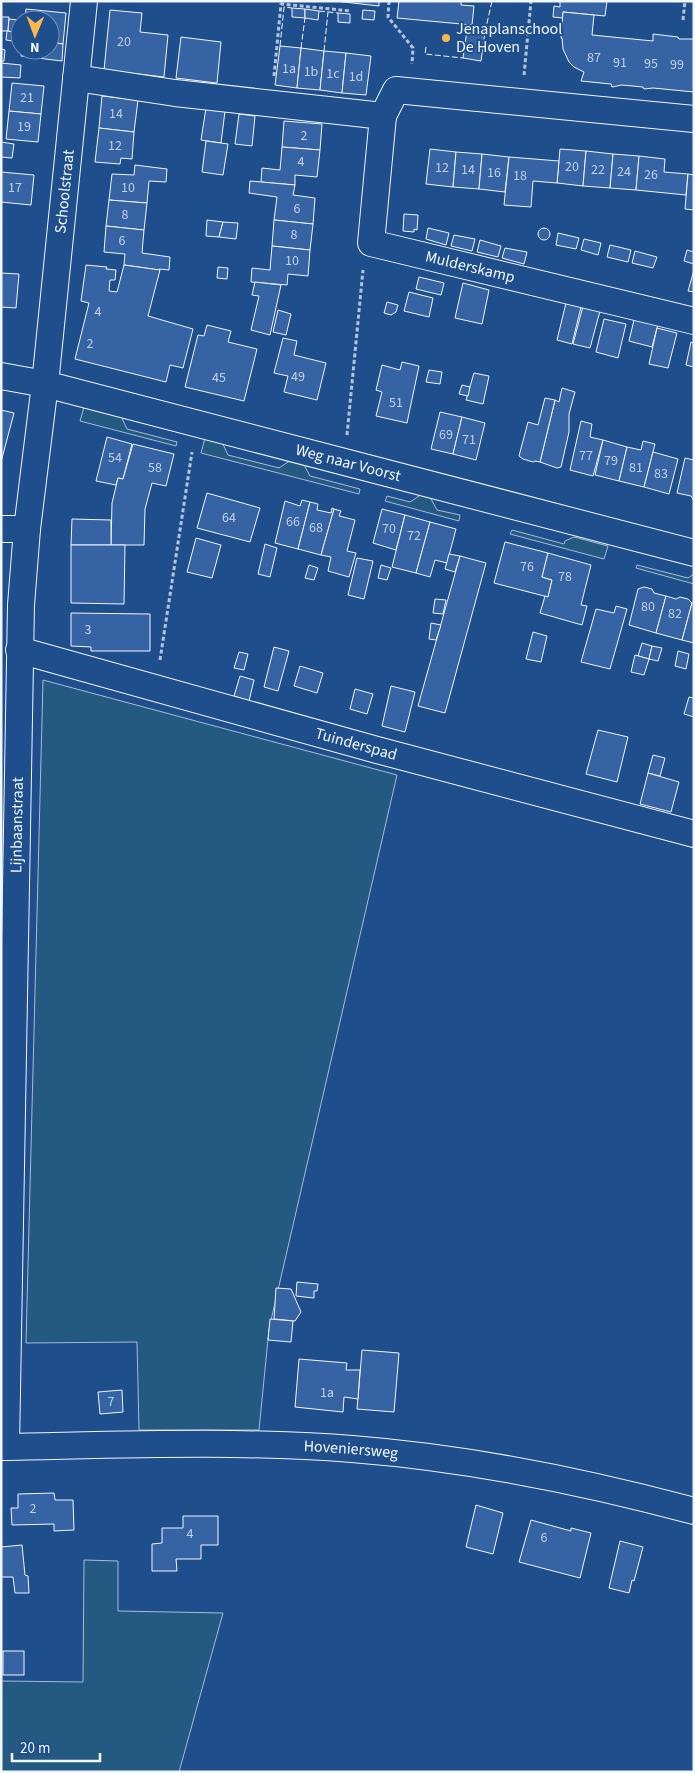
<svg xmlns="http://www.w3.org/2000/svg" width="695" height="1773" viewBox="0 0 695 1773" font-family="'Source Sans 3',sans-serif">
	<rect width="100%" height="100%" fill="#1f4e8c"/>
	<g fill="#245a82" stroke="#a8bbd7">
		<polygon points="84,407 121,416 127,429 177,442 176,446 80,421"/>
		<polygon points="205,438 222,442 228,455 279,468 291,460 303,463 310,476 360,489 359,494 201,453"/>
		<polygon points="422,494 430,497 437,510 460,515 459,521 385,501 387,496 410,502"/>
		<polygon points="512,530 564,544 565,541 574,537 608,546 604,559 510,534"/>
		<polygon points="637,565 688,578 694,574 694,584 636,568"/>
		<polygon points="43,680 397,775 269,1329 259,1430 139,1430 137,1342 26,1343"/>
		<polygon points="84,1560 118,1561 118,1611 223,1613 179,1772 1,1772 1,1681 83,1682"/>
	</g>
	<g fill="#3563a3" stroke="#f2f6ff">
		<polygon points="335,1 379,1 379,6"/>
		<polygon points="399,1 461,1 461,5 474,6 472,25 397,18"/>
		<polygon points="560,1 607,1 605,16 563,12 563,18 553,17 554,6 560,7"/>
		<polygon points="292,8 305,9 305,18 292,17"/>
		<polygon points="26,9 66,13 63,44 50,42 50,20 25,20"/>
		<polygon points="305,9 319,11 318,20 305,18"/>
		<polygon points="110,10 142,13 140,32 168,35 164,77 104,70"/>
		<polygon points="363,10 375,11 374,20 362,19"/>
		<polygon points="563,12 594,15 592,35 653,41 653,34 678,37 679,39 694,39 694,92 653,88 644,89 643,87 622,85 612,87 611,84 581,81 584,72 574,67 569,62 563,49 562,38 561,38"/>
		<polygon points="338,13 350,14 350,23 338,22"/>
		<polygon points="1,17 9,17 8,31 1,31"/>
		<polygon points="9,19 18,20 18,23 20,24 20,33 8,31"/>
		<polygon points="467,30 485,32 481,61 463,58"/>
		<polygon points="7,31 20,33 20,42 6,40"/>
		<polygon points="181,37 221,42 217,83 176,78"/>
		<polygon points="50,42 63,44 62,61 21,56 22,50 50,50"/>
		<polygon points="280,46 301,48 297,88 275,85"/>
		<polygon points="301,48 324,51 320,90 297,88"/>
		<polygon points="1,49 5,50 4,61 1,61"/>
		<polygon points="324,51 346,53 342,93 320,90"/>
		<polygon points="346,53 371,56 366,95 342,93"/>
		<polygon points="1,63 21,65 20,78 1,77"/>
		<polygon points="12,83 44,86 41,114 9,111"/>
		<polygon points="102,96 138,100 134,132 99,128"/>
		<polygon points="206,108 225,111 221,143 201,140"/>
		<polygon points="9,111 41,114 38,142 6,139"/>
		<polygon points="239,114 255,116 252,146 235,144"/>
		<polygon points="284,121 322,124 320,150 282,147"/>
		<polygon points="99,128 134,132 132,159 121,158 120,164 95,162"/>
		<polygon points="206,141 228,144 223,175 202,172"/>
		<polygon points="1,142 14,144 12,158 1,157"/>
		<polygon points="282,147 320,150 317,177 295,175 295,185 261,182 262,168 280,170"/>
		<polygon points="430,149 456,152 453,187 426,184"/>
		<polygon points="560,149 586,151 583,186 557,183"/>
		<polygon points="586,151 613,154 610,188 583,186"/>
		<polygon points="456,152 482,154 479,189 453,187"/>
		<polygon points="482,154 509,157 505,192 479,189"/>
		<polygon points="613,154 639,156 636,190 610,188"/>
		<polygon points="639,156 665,159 664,172 688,174 686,195 636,190"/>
		<polygon points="509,157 559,161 557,183 533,181 531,207 504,205"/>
		<polygon points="135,165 167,169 166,182 149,181 147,203 109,200 112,174 134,175"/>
		<polygon points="1,172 34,175 31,205 1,202"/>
		<polygon points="688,174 694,175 694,210 685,209"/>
		<polygon points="250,181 295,185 293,195 315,198 313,224 274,220 277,197 249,193"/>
		<polygon points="109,200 147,203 144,230 106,226"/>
		<polygon points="404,214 418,215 417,230 414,229 414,232 403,231"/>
		<polygon points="207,220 223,222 219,237 206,236"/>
		<polygon points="274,220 313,224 310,250 272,246"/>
		<polygon points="223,222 238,223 236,239 219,237"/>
		<polygon points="106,226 144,230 142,253 170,257 169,270 159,269 159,270 124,265 125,254 104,252"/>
		<circle cx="544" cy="234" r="6"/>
		<polygon points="428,228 449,233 446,245 426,239"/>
		<polygon points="558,233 579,238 576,249 556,245"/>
		<polygon points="454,235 475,239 472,251 451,246"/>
		<polygon points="584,239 601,243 598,255 581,250"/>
		<polygon points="480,240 501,246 498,257 477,252"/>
		<polygon points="610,245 631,250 628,262 607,257"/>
		<polygon points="272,246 310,250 308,276 288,274 287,285 251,282 252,268 270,270"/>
		<polygon points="505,248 527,252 524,264 502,258"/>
		<polygon points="687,250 694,252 694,264 684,261"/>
		<polygon points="635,251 657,257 653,268 632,263"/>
		<polygon points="86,265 107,267 106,269 116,270 115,280 110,280 109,291 117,292 124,265 160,270 148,316 193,329 183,368 170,365 166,382 75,359 89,303 81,301"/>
		<polygon points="218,267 228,268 227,279 217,278"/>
		<polygon points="694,270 694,292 688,291"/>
		<polygon points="1,273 19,274 16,308 1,307"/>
		<polygon points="419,277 444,283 441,295 416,289"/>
		<polygon points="255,282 281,285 270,335 251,330 259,296 252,295"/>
		<polygon points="463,283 489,290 482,324 455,318"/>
		<polygon points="409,292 433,298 429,317 404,311"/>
		<polygon points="387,302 398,305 396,312 391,315 384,313"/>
		<polygon points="566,303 581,307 572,344 557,340"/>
		<polygon points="583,306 600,311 590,348 573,344"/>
		<polygon points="278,310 291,314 286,335 273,332"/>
		<polygon points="604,319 626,324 618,358 596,352"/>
		<polygon points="634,320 658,324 652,347 629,341"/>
		<polygon points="207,325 231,331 228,342 257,349 244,401 185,387 198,335 204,336"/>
		<polygon points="657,328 677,333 668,368 649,364"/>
		<polygon points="283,338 297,341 294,355 326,363 317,400 284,392 288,376 274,373"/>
		<polygon points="691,342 694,343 694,367 686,365"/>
		<polygon points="402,362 419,366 407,423 376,416 382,392 376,390 382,365 400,370"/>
		<polygon points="429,370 442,372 440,384 426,382"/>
		<polygon points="474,373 489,376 483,404 466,400"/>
		<polygon points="462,385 470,387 468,396 459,394"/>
		<polygon points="562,388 575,392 569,414 569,432 561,467 557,468 540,462 555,400 559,402"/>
		<polygon points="545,398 555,400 540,462 535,461 533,462 523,459 519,456 528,422 538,425"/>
		<polygon points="1,410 14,413 1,462"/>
		<polygon points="440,412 462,417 453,454 431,449"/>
		<polygon points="462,417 485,423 476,460 453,454"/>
		<polygon points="581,421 592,424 590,437 603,440 593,476 570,470"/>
		<polygon points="107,437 132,444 123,479 118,478 116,485 96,481"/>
		<polygon points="603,440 627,447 619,481 595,475"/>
		<polygon points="643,441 655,444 644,487 619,481 627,447 641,450"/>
		<polygon points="133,444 174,454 166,486 152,483 145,509 144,545 111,545 112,503 118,478 123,479"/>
		<polygon points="653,452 678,459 669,494 644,487"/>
		<polygon points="685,458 694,460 694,501 691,496 677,493"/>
		<polygon points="207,493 260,508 250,542 197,528"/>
		<polygon points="302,500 310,502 298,549 275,543 285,501 300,506"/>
		<polygon points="310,502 318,504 317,510 331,513 332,508 334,509 321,555 298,549"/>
		<polygon points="334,509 341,511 339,516 355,520 347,551 356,553 349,577 328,571 331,557 321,555"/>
		<polygon points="382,509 405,515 396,550 373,543"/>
		<polygon points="405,515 430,522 416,573 392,567"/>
		<polygon points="72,519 111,520 111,545 71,545"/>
		<polygon points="430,522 456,529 447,563 435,560 430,577 416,573"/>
		<polygon points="196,538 221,545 212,578 187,572"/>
		<polygon points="505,542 548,553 542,577 552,580 548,597 494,583"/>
		<polygon points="265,544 277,548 270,577 258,574"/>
		<polygon points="71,545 125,545 124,604 71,603"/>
		<polygon points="548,553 591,565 581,605 587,606 582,625 540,613 545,596 548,597 552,580 542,577"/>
		<polygon points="449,554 460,556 455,572 445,569"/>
		<polygon points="460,556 486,563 445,713 418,706"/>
		<polygon points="357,558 373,561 364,599 348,595"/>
		<polygon points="309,565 318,568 314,580 305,578"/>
		<polygon points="381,565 391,568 387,580 378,578"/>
		<polygon points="644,587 652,589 654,593 666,596 656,633 629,625 638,589"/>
		<polygon points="666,596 676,599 680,597 688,599 692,603 682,640 656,633"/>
		<polygon points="435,599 446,600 443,614 433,613"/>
		<polygon points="692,603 694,604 694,643 682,640"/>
		<polygon points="616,606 627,609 610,669 581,662 596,609 614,613"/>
		<polygon points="71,613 150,614 150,651 91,651 91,647 71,646"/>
		<polygon points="431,623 441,625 436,640 429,639"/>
		<polygon points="533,632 547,636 541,662 526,659"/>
		<polygon points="642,643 652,646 649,659 638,656"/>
		<polygon points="652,646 662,648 658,661 649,659"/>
		<polygon points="274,647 289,651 278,691 264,687"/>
		<polygon points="678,651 689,654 686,669 675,666"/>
		<polygon points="239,652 248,654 244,670 234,668"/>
		<polygon points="635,655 649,659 644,675 631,672"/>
		<polygon points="300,666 323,673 317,693 294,686"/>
		<polygon points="240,676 254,680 249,701 234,696"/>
		<polygon points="391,686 415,692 405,732 382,726"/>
		<polygon points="355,689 373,694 367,714 350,709"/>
		<polygon points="689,697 694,698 694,717 684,714"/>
		<polygon points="598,730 628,737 617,782 586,774"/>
		<polygon points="653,755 665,758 660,776 648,773"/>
		<polygon points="648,773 679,782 671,812 640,804"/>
		<polygon points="297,1282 318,1284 317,1291 314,1291 314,1298 296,1296"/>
		<polygon points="276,1288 291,1289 301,1312 295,1321 274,1319"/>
		<polygon points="270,1319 293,1321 291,1342 268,1340"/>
		<polygon points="362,1350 399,1353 394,1412 357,1409"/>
		<polygon points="299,1359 347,1363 346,1370 360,1370 358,1399 344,1397 343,1412 295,1407"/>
		<polygon points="122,1390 123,1412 100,1414 98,1392"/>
		<polygon points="54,1493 55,1500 73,1500 74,1530 54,1531 54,1524 12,1525 11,1508 18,1508 18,1494"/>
		<polygon points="476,1505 503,1513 493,1554 466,1547"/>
		<polygon points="183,1516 218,1516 218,1545 201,1545 201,1559 176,1559 177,1571 152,1571 152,1544 162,1543 162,1528 183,1528"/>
		<polygon points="531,1520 571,1531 571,1528 591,1533 580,1578 519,1562"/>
		<polygon points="620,1541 643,1547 634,1581 632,1580 629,1593 609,1588"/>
		<polygon points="22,1545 25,1575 28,1576 29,1593 15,1593 13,1577 1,1577 1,1547"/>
		<rect x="3" y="1651" width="21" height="24"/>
	</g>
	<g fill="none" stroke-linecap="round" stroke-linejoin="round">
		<g stroke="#f2f6ff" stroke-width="28">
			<g id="street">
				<path id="s1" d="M 76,78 L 175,93 L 383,116 L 371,243 L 694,321"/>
				<polyline points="383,116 396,90 694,119"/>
				<path id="s2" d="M 1,376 L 45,384 L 694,553"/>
				<polyline points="1,529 27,529"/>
				<path id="s3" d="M 19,650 L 377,750 L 694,834"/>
				<path id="s4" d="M 1,1447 C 118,1445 236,1440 352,1449 C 468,1458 582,1481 694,1511"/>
				<path id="s5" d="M 6,1447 L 21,605 L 27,529 L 45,384 L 84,1"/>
			</g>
		</g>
		<g stroke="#b3c4dc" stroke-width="3" stroke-dasharray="4 2.5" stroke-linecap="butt">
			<polyline points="389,1 388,17 413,48 412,64"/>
			<polyline points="683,20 685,1"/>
			<polyline points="524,75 531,1"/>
			<polyline points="274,76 281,4 351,11"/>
			<polyline points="347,435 363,270"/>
			<polyline points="160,660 192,452"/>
		</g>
		<use href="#street" stroke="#1f4e8c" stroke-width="26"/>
		<g stroke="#f2f6ff" stroke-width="1" stroke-dasharray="6 2.5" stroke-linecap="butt">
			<polyline points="319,11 338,13"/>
			<polyline points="485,32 492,1"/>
			<polyline points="280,46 284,7 292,8"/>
			<polyline points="426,47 425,54 463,58"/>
			<polyline points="301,48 305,18"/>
			<polyline points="324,51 328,12"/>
		</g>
	</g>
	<circle fill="#ffb74d" stroke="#1f4e8c" stroke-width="2" cx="446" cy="38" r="5"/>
	<g text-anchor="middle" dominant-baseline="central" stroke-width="4" stroke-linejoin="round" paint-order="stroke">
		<g font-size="14" fill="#c3d1e8">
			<text x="124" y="42">20</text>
			<text x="594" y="58">87</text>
			<text x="620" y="63">91</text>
			<text x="651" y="64">95</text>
			<text x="677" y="65">99</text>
			<text x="289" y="69">1a</text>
			<text x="311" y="72">1b</text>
			<text x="333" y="74">1c</text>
			<text x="356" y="77">1d</text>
			<text x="27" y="98">21</text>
			<text x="116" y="114">14</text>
			<text x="24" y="127">19</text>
			<text x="304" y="136">2</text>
			<text x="115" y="146">12</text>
			<text x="301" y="162">4</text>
			<text x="572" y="167">20</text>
			<text x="442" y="168">12</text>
			<text x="468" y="170">14</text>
			<text x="598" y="170">22</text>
			<text x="624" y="172">24</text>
			<text x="494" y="173">16</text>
			<text x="651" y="175">26</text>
			<text x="520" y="176">18</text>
			<text x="15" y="188">17</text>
			<text x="128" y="188">10</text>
			<text x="297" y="209">6</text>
			<text x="125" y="215">8</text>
			<text x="294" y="235">8</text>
			<text x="122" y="241">6</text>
			<text x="292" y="261">10</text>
			<text x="98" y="312">4</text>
			<text x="90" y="344">2</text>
			<text x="298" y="377">49</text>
			<text x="219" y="378">45</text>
			<text x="396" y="403">51</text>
			<text x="446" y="435">69</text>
			<text x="469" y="440">71</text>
			<text x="586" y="456">77</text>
			<text x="115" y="458">54</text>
			<text x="611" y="461">79</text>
			<text x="155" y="468">58</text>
			<text x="636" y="468">81</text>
			<text x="661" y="474">83</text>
			<text x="229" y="518">64</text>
			<text x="293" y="522">66</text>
			<text x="316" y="528">68</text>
			<text x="389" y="529">70</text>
			<text x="414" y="536">72</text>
			<text x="527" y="567">76</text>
			<text x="565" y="577">78</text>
			<text x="648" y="607">80</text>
			<text x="675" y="614">82</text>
			<text x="88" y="630">3</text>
			<text x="327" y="1393">1a</text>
			<text x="111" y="1402">7</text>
			<text x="33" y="1509">2</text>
			<text x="190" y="1534">4</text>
			<text x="544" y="1538">6</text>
		</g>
		<g font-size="16" fill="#f2f6ff" stroke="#1f4e8c" text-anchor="start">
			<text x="456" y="29">Jenaplanschool<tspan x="456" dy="18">De Hoven</tspan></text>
		</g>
		<g font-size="16" fill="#f2f6ff" stroke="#1f4e8c">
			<text stroke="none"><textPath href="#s5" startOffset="1258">Schoolstraat</textPath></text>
			<text stroke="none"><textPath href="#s1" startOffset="539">Mulderskamp</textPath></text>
			<text stroke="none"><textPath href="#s2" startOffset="358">Weg naar Voorst</textPath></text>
			<text stroke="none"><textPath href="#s3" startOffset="350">Tuinderspad</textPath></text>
			<text stroke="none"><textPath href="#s5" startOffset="622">Lijnbaanstraat</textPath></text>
			<text stroke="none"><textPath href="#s4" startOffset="350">Hoveniersweg</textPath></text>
		</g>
	</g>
	<rect width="695" height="1773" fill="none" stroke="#f2f6ff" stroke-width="5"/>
	<g transform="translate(35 35) rotate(181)"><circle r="24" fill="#1f4e8c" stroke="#7391ba"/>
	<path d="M0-4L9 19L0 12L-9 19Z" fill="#ffb74d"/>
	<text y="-8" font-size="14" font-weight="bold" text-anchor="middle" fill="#f2f6ff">N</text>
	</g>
	<path d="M12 1753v8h88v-8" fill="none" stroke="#f2f6ff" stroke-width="2.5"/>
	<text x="20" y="1753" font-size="15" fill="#f2f6ff" stroke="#1f4e8c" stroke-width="4" paint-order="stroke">20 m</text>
</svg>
